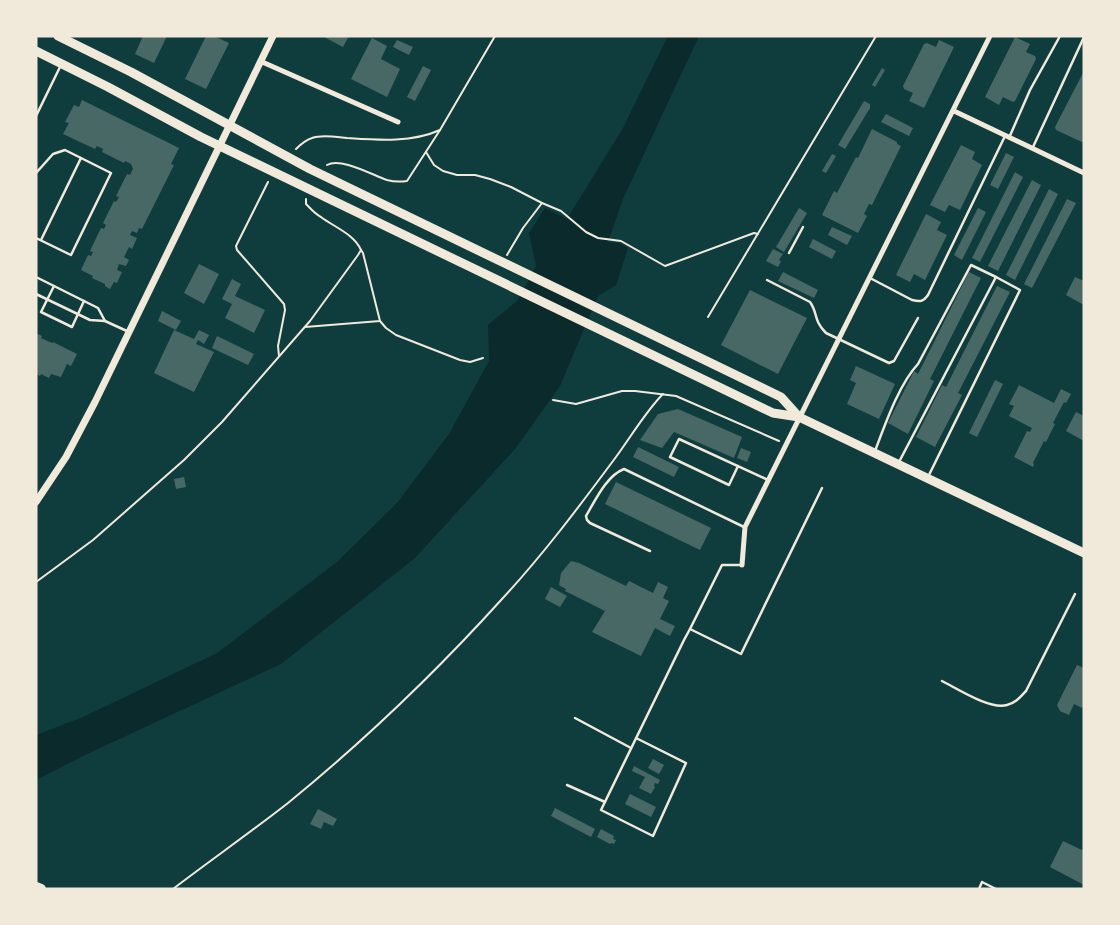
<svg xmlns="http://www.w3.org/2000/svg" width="1120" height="925" viewBox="0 0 1120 925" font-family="Mulish,sans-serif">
	<rect width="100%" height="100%" fill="#0f3d3e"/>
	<polygon fill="#0a2a2b" points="668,36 699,36 623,199 609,239 608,242 619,243 628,248 616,285 598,296 560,386 515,449 415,558 281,664 85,755 36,780 36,735 83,717 217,653 337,562 397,503 449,434 489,361 488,325 518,300 536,266 529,233 545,208 567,219 623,128"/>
	<g fill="#486865">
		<polygon points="143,36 167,36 154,63 135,54"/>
		<polygon points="206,36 214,36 229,43 206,89 185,79"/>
		<polygon points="322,36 349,36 343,47"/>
		<polygon points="1015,37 1030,44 1026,52 1035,56 1036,59 1015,101 1013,102 1003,97 999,105 985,97"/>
		<polygon points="372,38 387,46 381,59 400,69 387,97 351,79"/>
		<polygon points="397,40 413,47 409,55 393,47"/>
		<polygon points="939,40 954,47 924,108 909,101 913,93 904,89 903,86 924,44 927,43 936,47"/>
		<polygon points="423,66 431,70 415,101 407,97"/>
		<polygon points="882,68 885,70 875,87 872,85"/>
		<polygon points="1084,71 1084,143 1056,130 1055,127"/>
		<polygon points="82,100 179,148 171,164 174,165 142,229 139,228 137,233 132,231 130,235 137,238 132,249 129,247 124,257 129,260 126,266 119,264 117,270 122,272 117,283 114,282 110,289 105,286 105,284 92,278 93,276 81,270 88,255 91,256 93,252 90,251 101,228 104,229 106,225 103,223 114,201 116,202 119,197 116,196 127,174 130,175 133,169 131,164 125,161 124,163 102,152 103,149 97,146 95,149 63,134 69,123 65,122 74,105 79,107"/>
		<polygon points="864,101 870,104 870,108 845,149 838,145"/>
		<polygon points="886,114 913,128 909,136 881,122"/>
		<polygon points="872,129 897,142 897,144 901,146 872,205 869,204 864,214 867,216 858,233 822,215 834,191 837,193 856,157 858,158"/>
		<polygon points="961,145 975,152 972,159 982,165 960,210 949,205 945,212 930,205"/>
		<polygon points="1006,153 1014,157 998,189 990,185"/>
		<polygon points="832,154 836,156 826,173 822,171"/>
		<polygon points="1015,172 1023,177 980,262 972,258"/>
		<polygon points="1032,180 1041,185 998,271 988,266"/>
		<polygon points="1049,189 1058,194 1015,280 1006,275"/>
		<polygon points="1067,199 1076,203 1032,288 1024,284"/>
		<polygon points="799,208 807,213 784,252 776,247"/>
		<polygon points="978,208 986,212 962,260 954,255"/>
		<polygon points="926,214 941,222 937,230 947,235 925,280 914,274 910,282 896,275"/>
		<polygon points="832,227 852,236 847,245 828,235"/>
		<polygon points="813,239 836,251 832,259 809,247"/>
		<polygon points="773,249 783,254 779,260 781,261 778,267 766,261"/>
		<polygon points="199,264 219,274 204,304 184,293"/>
		<polygon points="783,272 818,290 814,298 778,281"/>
		<polygon points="969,272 981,278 930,379 934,381 908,434 888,423 914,371 918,374"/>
		<polygon points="1075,277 1084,281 1084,305 1066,295"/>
		<polygon points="232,279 241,284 235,296 265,310 254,333 225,318 232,304 222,299"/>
		<polygon points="997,286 1010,292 958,393 962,395 935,447 916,437 942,385 946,387"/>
		<polygon points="750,290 807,318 778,374 721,345"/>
		<polygon points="162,311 181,321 176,330 158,321"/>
		<polygon points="174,330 194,339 199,330 209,335 204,344 198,340 196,344 214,352 194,392 154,373"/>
		<polygon points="36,333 42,336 41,338 52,343 53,342 77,354 71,366 67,364 61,377 51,374 49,378 41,374 40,376 36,374"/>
		<polygon points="217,336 254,354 248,365 212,348"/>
		<polygon points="856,366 895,384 879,419 847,404 856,383 850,380"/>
		<polygon points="995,380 1003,384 977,437 969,433"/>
		<polygon points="1019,385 1054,403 1061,389 1071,394 1066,403 1064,402 1053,423 1055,424 1046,442 1044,441 1033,463 1034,464 1033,467 1014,457 1027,431 1030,432 1032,428 1009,416 1014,406 1009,404"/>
		<polygon points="678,409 742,437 734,458 674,432 662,448 640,440 658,414"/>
		<polygon points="1076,412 1084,416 1084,441 1066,431"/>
		<polygon points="638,447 679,467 674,477 633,457"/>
		<polygon points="741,448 751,452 747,462 737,458"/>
		<polygon points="184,477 186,487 176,489 174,479"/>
		<polygon points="616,482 711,528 700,550 605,504"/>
		<polygon points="571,561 579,563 626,586 629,581 653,593 658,582 668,587 663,598 669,601 660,619 675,626 670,636 655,628 641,656 592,632 605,611 565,591 566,589 559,585 561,573"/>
		<polygon points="551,587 567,596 560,607 545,599"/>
		<polygon points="1077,665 1084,668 1084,706 1082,708 1074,704 1069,715 1060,711 1057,705"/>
		<polygon points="653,759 664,765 659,774 648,768"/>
		<polygon points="634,766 660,780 658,784 655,783 654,786 655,787 651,794 639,788 645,777 632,771"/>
		<polygon points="630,794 656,807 651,817 625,804"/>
		<polygon points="555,808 595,829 591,837 551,816"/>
		<polygon points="318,809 337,819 333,826 324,822 321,829 310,824"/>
		<polygon points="601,829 614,836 613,839 616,840 614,844 611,843 610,844 597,837"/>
		<polygon points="1063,841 1084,851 1084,885 1050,867"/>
	</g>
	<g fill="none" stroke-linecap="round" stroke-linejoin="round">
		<g stroke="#f1e9da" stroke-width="2">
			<path d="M 296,149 C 300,145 306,140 312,138 C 322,134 336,137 347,138 C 377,140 411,143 440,130 L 495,36"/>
			<polyline points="426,152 434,165 443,171 457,175 475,175 490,179 511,187 542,203 561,211 586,232 598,238 621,241 665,266 754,233 758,234"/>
			<path d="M 327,165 C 341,157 372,175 387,180 C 394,182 400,182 407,181 L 440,130"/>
			<polyline points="268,182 236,246 237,250 284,304 285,310 278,346 279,356"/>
			<polyline points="507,255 523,228 542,203"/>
			<polyline points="708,317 876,36"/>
			<polyline points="380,321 386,328 396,335 460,360 470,362 483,358"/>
			<polyline points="305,327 380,321 363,253 361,250"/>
			<polyline points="553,400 576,404 622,391 635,391 676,396 779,441"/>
			<path d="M 36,582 L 93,540 L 184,460 L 222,422 L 310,321 L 358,255 L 361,250 C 354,234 334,227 321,217 C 315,214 311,209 306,204 L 306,199"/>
			<path d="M 173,889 C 211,860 251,832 288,803 C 364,741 436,672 502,599 C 542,556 578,508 613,461 C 629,440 645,412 663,394"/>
		</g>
		<g stroke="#f1e9da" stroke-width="2.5">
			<polyline points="36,116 61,65"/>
			<polyline points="1009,138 1030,90 1060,36"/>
			<polyline points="1033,147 1084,37"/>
			<polyline points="36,173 53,154 65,150 111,173 71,255 36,238"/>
			<polyline points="41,240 81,158"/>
			<polyline points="789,253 803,227"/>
			<polyline points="36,277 98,308 105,321"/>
			<path d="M 870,278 L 912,300 C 920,302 923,302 928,295 L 1005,136"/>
			<path d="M 767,280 L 810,302 C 818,313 813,320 826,333 L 889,363 L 894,361 L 918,318"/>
			<polyline points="54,286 41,312 72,327 84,301"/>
			<polyline points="36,294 90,320 105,321 129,332"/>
			<path d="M 875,451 C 885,425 899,384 918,364 L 971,265 L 996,277"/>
			<polyline points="899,462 996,277 1020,290 928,477"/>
			<polyline points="738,466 729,485 670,457 679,439 768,480"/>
			<path d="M 650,551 L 590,523 L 587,520 L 586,516 C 595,501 606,476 624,469 L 744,527"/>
			<polyline points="741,565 722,565 690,629 741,654 822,488"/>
			<path d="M 942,681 C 958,689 990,710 1007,705 C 1016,703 1020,697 1026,691 L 1075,594"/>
			<polyline points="575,718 631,748"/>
			<polyline points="636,738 686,763 653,836 601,810 602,808 684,640 690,629"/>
			<polyline points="567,785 605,802"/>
			<polyline points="979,889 982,882 996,889"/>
		</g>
		<g stroke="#f1e9da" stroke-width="5">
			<polyline points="260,61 398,122"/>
			<polyline points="954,111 1084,173"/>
			<polyline points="742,565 745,527 990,36"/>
		</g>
		<polyline stroke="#f1e9da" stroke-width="7" points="36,502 66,457 95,402 273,36"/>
		<g stroke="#f1e9da" stroke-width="9">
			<polyline points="58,36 131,72 310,169 781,397 799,417"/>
			<polyline points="36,51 108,87 201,137 773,413 799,417 1084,553"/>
		</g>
		<polyline stroke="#f1e9da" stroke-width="10" points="36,887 41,889"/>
	</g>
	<rect width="1120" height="925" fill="none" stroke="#f1e9da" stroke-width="75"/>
</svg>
